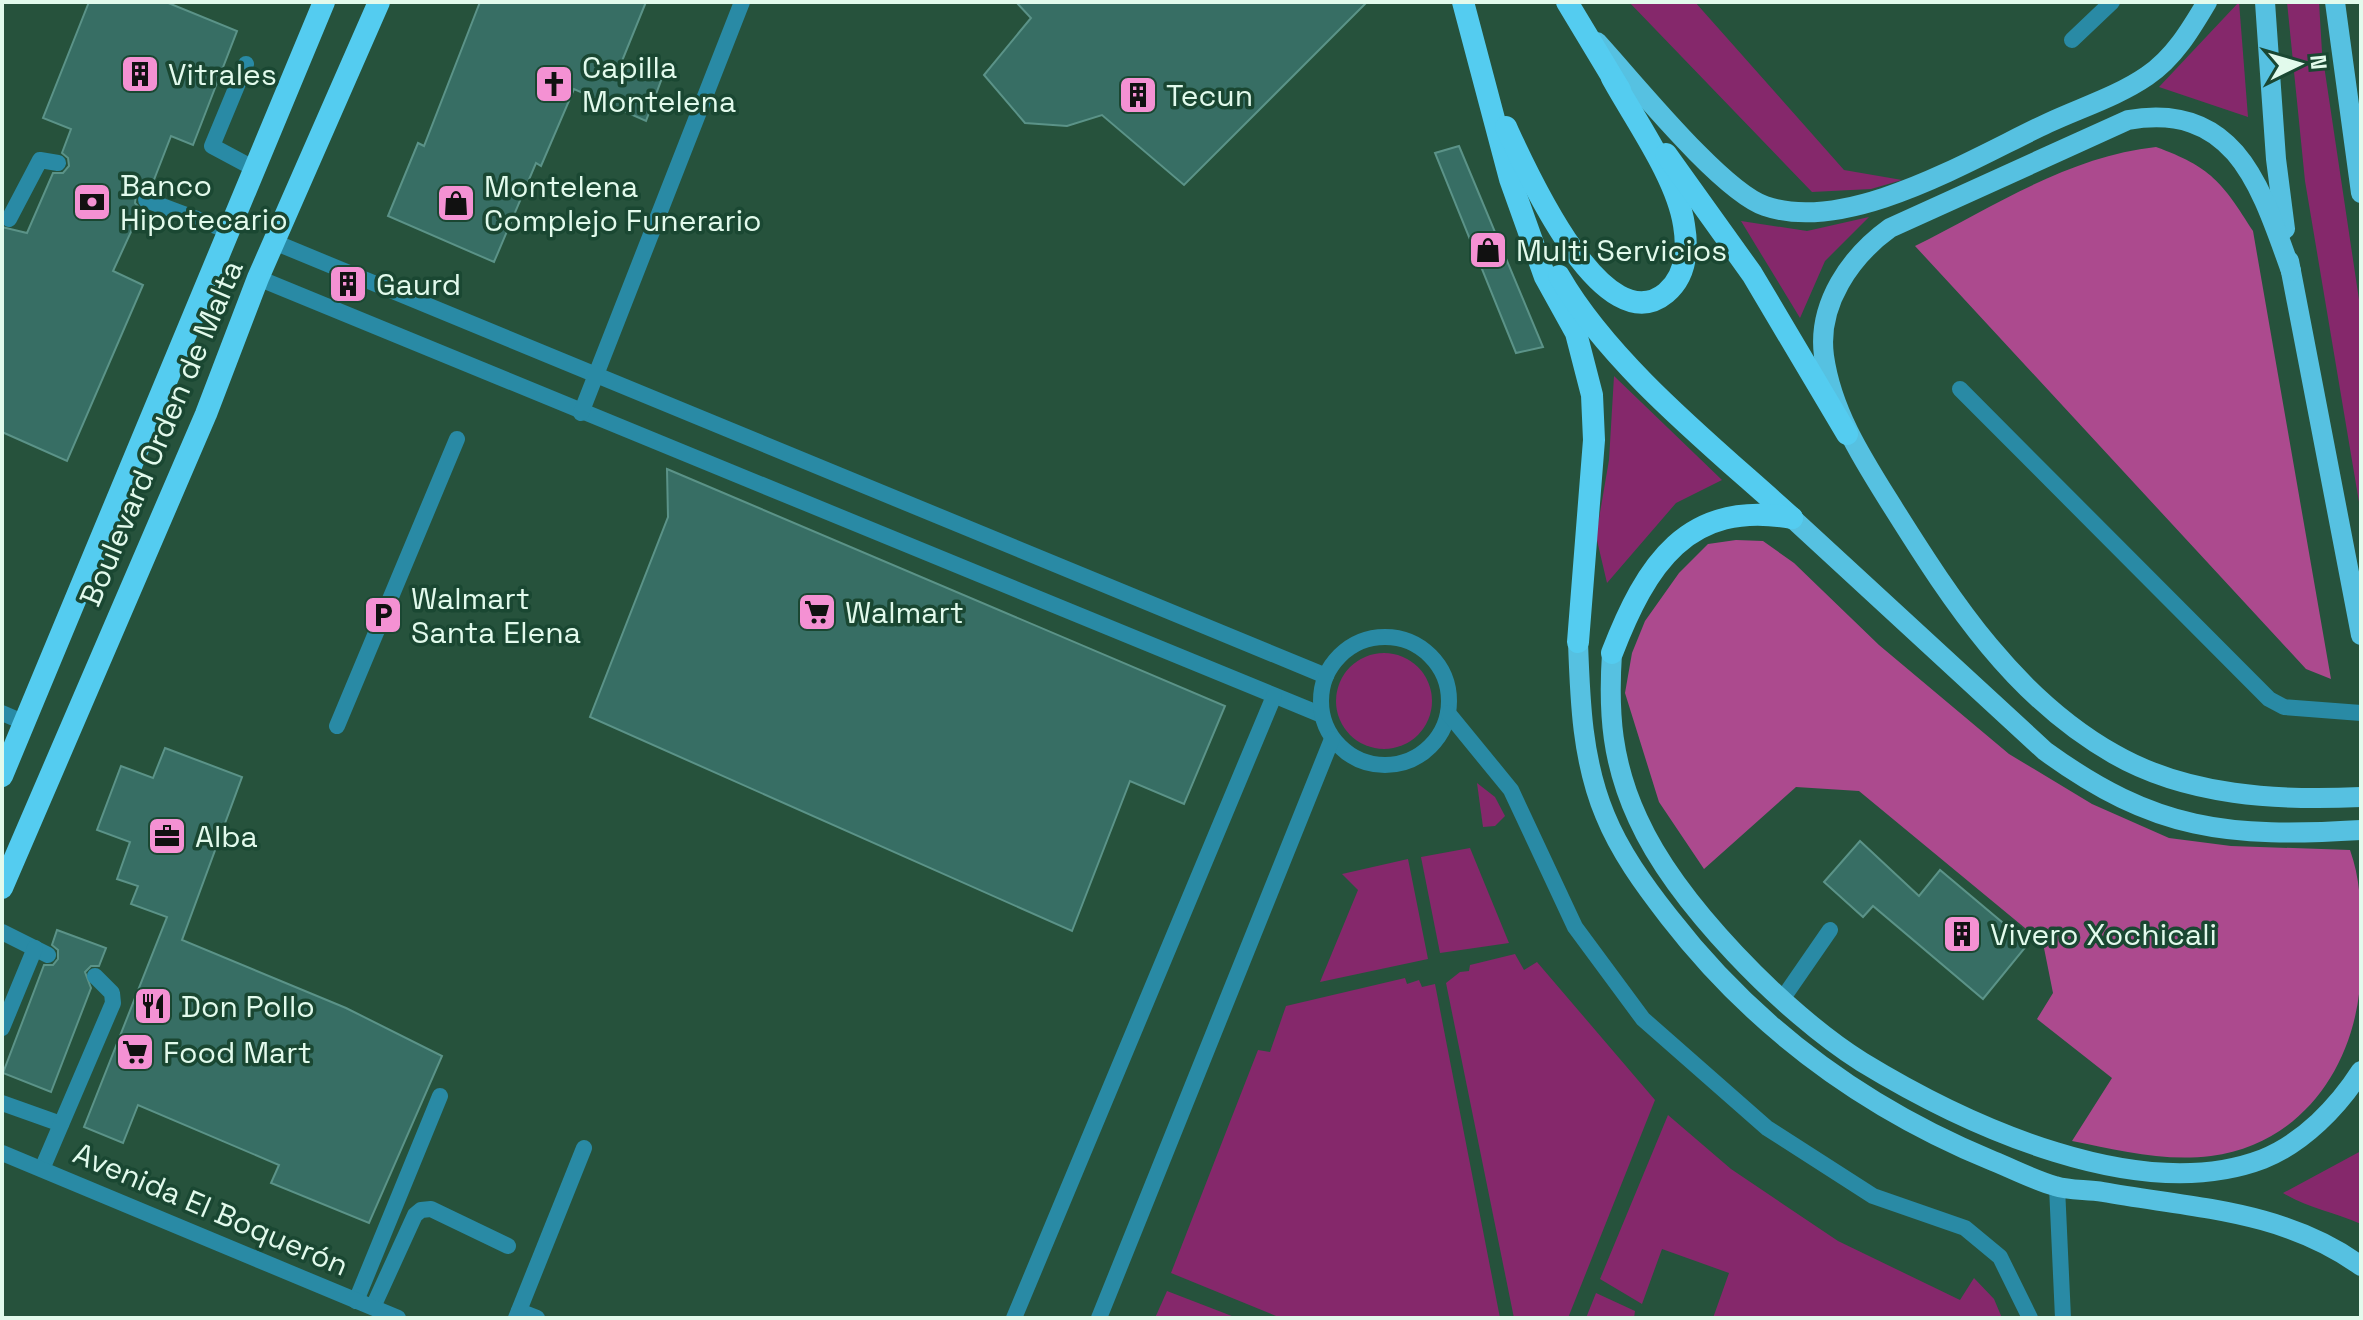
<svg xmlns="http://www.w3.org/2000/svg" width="2363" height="1320" viewBox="0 0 2363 1320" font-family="'Space Grotesk',sans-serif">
	<rect width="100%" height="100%" fill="#26523c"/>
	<g fill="#85286b">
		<polygon points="1629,2 1695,2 1844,170 1902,180 1871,189 1812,192"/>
		<polygon points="2239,2 2248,117 2159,87"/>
		<polygon points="2287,2 2319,2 2322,52 2361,313 2361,514 2305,181"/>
		<polygon points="1869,217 1825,261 1800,318 1741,221 1807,231"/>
		<polygon points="1614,376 1722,480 1676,503 1607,583 1596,536 1609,460"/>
		<circle cx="1384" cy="701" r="48"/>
		<polygon points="1477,783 1495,797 1505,816 1495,826 1483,827"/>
		<polygon points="1470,848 1509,943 1440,953 1421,857"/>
		<polygon points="1408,859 1428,959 1320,982 1358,890 1342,874"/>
		<polygon points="1515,954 1524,970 1537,962 1655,1100 1568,1318 1514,1318 1446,983 1460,972 1469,971 1470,965"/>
		<polygon points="1405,978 1407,984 1419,980 1422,987 1435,984 1500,1318 1281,1318 1171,1273 1258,1050 1270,1052 1286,1006"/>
		<polygon points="1668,1115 1731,1169 1838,1241 1960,1300 1974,1278 1994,1299 2002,1318 1713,1318 1729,1273 1662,1249 1642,1304 1600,1279"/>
		<path d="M 2361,1151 L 2361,1224 C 2334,1212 2308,1208 2283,1193 Z"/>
		<polygon points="1167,1291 1237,1318 1155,1318"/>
		<polygon points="1596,1293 1635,1311 1634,1318 1586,1318"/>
	</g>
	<g fill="#ac4a8e">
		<path d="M 2156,147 C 2211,167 2222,182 2253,231 L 2331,679 L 2306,669 L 1915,246 C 1991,208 2069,156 2156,147 Z"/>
		<path d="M 1736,540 L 1763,541 L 1794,563 L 1879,645 L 2009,754 L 2092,804 L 2169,838 L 2231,846 L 2350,850 C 2363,886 2361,924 2361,964 C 2361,1055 2309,1143 2211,1156 C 2163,1162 2118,1150 2072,1141 L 2112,1078 L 2037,1019 L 2053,993 L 2043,943 L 1859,791 L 1796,787 L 1704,869 L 1659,802 L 1625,693 L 1632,653 L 1645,621 L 1679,573 L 1708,544 Z"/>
	</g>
	<g fill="#376e64" stroke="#5b9388" stroke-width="2">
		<polygon points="89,2 166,2 237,31 193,145 171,136 150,190 136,195 135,203 141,210 113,271 143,285 67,461 2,432 2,227 27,233 53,173 63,173 69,166 68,158 62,153 71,129 43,118"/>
		<polygon points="480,2 646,2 622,61 662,78 646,121 574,89 541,166 536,163 494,262 388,216 418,143 424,146"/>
		<polygon points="1016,2 1367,2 1184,185 1102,115 1067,126 1025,123 984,75 1031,18"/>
		<polygon points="1459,146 1543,347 1516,353 1435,153"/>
		<polygon points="667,469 1225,706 1184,804 1130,781 1072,931 590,717 668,517"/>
		<polygon points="165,748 242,777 182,940 346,1008 442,1056 369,1223 271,1183 279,1165 138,1105 123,1143 84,1127 167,917 131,904 138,886 117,879 130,842 97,830 121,766 153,778"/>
		<polygon points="1860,841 1919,896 1940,870 2028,944 1983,999 1873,906 1863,917 1824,882"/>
		<polygon points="57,930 106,948 99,966 91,966 85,972 91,988 51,1092 3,1073 44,965 53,965 58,959 58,950 52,945"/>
	</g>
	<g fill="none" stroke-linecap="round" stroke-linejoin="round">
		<g stroke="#298aa5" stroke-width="16">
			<polyline points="2072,40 2112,2"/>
			<polyline points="246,64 212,146 255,169"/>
			<polyline points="146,200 229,231"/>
			<polyline points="9,219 40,160 58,163"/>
			<polyline points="274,242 1326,676"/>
			<polyline points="258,278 1322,715"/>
			<polyline points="581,413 742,2"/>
			<circle cx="1385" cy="701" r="64"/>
			<polyline points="2,713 23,722"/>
			<polyline points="1448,713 1511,790 1575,927 1643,1019 1767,1128 1873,1196 1965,1228 2000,1257 2030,1318"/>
			<polyline points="337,726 457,439"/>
			<polyline points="2,932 48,955"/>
			<polyline points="1783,998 1830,930"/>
			<polyline points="2,1028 35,948"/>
			<polyline points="2,1103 61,1124"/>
			<polyline points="42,1169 113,1003 112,993 95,976"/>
			<polyline points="2057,1187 2063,1318"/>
			<polyline points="356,1301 440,1096"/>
			<polyline points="373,1307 415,1215 421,1210 431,1209 508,1246"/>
			<polyline points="519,1311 537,1318"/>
			<polyline points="516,1318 584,1148"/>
			<polyline points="1099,1318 1332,739"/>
		</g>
		<g stroke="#298aa5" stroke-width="16">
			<polyline points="1960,389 2269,699 2284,707 2361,713"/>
			<polyline points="2,1153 398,1318"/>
			<polyline points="1014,1318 1274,696"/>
		</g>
		<g stroke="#56c1e1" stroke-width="20">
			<polyline points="2265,2 2276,159 2285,229"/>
			<polyline points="2335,2 2361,193"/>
			<path d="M 1597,42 C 1632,80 1721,191 1765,206 C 1848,235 1973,158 2048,123 C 2080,108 2118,96 2147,76 C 2174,58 2191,29 2207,2"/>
			<polyline points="2289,261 2361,635"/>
			<path d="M 2291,271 C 2261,188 2236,101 2128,120 L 1890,228 C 1851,256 1817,304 1824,356 C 1832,413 1864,461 1894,509 C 1953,603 2015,698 2114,754 C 2187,796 2278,801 2361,797"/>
			<path d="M 1792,518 L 2045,751 C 2155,831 2228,838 2361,830"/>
			<path d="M 1578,642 C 1580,700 1582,760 1605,815 C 1620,852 1644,885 1669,917 C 1755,1028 1864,1108 1993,1161 C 2013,1169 2034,1180 2055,1186 C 2070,1191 2087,1189 2103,1192 C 2193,1208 2284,1210 2361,1266"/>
			<path d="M 1612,653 C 1608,714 1612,763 1638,819 C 1676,903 1784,1013 1862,1062 C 1967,1126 2140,1206 2263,1159 C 2303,1143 2338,1107 2361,1071"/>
		</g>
		<g stroke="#54ccf0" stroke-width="22">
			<polyline points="1463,2 1510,179 1545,277 1576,333 1592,395 1594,440 1578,642"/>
			<polyline points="1567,2 1620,90"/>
			<path d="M 1506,127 C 1525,168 1603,345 1666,293 C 1686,276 1688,249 1684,225 C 1677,178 1635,120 1612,78"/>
			<polyline points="1666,154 1752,274 1847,434"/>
			<path d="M 1559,276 C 1611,366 1715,448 1792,518"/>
			<path d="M 1612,653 C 1646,565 1687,499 1792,518"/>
			<polyline points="2,776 324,2"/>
			<polyline points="2,888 206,414 258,278 379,2"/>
		</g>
	</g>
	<defs>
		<g id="building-square" transform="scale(2)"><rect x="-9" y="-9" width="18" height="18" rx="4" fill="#f491d3" stroke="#1a4732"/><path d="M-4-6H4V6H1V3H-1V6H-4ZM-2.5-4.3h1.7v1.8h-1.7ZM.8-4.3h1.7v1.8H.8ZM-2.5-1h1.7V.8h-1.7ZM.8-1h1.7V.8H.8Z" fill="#111"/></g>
		<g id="church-square" transform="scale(2)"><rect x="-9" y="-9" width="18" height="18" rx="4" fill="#f491d3" stroke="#1a4732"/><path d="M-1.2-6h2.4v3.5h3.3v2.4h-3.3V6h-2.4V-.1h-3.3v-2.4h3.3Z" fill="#111"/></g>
		<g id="bank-square" transform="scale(2)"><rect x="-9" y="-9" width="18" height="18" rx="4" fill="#f491d3" stroke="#1a4732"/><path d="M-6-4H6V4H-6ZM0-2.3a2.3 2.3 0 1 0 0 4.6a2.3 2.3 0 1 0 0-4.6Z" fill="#111"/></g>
		<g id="shop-square" transform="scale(2)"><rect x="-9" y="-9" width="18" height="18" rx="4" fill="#f491d3" stroke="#1a4732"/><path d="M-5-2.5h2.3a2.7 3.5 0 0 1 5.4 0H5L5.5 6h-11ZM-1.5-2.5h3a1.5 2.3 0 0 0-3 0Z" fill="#111"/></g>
		<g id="supermarket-square" transform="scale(2)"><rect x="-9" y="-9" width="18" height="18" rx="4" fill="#f491d3" stroke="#1a4732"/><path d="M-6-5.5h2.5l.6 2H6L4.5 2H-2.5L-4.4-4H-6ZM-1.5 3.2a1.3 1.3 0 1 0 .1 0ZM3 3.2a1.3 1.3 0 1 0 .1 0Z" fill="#111"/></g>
		<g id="parking-square" transform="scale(2)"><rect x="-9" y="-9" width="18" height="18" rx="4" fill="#f491d3" stroke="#1a4732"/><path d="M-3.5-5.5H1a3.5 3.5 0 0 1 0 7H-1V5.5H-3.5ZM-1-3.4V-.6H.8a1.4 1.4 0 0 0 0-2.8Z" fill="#111"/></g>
		<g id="office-square" transform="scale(2)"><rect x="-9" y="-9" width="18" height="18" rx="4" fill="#f491d3" stroke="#1a4732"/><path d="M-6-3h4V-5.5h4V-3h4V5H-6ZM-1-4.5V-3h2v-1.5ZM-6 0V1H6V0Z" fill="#111"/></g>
		<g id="restaurant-square" transform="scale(2)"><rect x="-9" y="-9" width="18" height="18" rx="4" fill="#f491d3" stroke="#1a4732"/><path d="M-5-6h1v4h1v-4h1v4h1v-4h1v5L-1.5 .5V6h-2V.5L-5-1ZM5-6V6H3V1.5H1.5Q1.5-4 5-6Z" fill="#111"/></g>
	</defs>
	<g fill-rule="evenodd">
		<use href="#building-square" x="140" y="74"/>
		<use href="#church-square" x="554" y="84"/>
		<use href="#building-square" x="1138" y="95"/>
		<use href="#bank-square" x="92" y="202"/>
		<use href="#shop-square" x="456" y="203"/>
		<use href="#shop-square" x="1488" y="250"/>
		<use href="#building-square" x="348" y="284"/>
		<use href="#supermarket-square" x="817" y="612"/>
		<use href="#parking-square" x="383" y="615"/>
		<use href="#office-square" x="167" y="836"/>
		<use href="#building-square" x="1962" y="934"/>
		<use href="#restaurant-square" x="153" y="1006"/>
		<use href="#supermarket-square" x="135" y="1052"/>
	</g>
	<g text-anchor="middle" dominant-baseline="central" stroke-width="7" stroke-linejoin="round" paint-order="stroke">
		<g font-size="30" fill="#e2faec" stroke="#1a4732" text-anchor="start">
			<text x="582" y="67">Capilla<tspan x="582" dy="34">Montelena</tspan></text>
			<text x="168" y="74">Vitrales</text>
			<text x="1166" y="95">Tecun</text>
			<text x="120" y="185">Banco<tspan x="120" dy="34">Hipotecario</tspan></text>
			<text x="484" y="186">Montelena<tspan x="484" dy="34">Complejo Funerario</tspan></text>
			<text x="1516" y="250">Multi Servicios</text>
			<text x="376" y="284">Gaurd</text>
			<text x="411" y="598">Walmart<tspan x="411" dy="34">Santa Elena</tspan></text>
			<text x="845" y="612">Walmart</text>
			<text x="195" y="836">Alba</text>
			<text x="1990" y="934">Vivero Xochicali</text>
			<text x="181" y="1006">Don Pollo</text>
			<text x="163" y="1052">Food Mart</text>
		</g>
		<g font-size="30" fill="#e2faec" stroke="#1a4732">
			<text transform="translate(161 433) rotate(-67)">Boulevard Orden de Malta</text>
			<text transform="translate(211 1209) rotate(23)">Avenida El Boquerón</text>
		</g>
	</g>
	<rect width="2363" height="1320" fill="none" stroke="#e2faec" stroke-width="8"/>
	<g transform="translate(2299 64) rotate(85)" stroke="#1a4732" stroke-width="6" paint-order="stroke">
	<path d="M0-6L14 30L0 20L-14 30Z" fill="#e2faec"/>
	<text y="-12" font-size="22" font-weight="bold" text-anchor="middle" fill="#e2faec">N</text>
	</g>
</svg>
